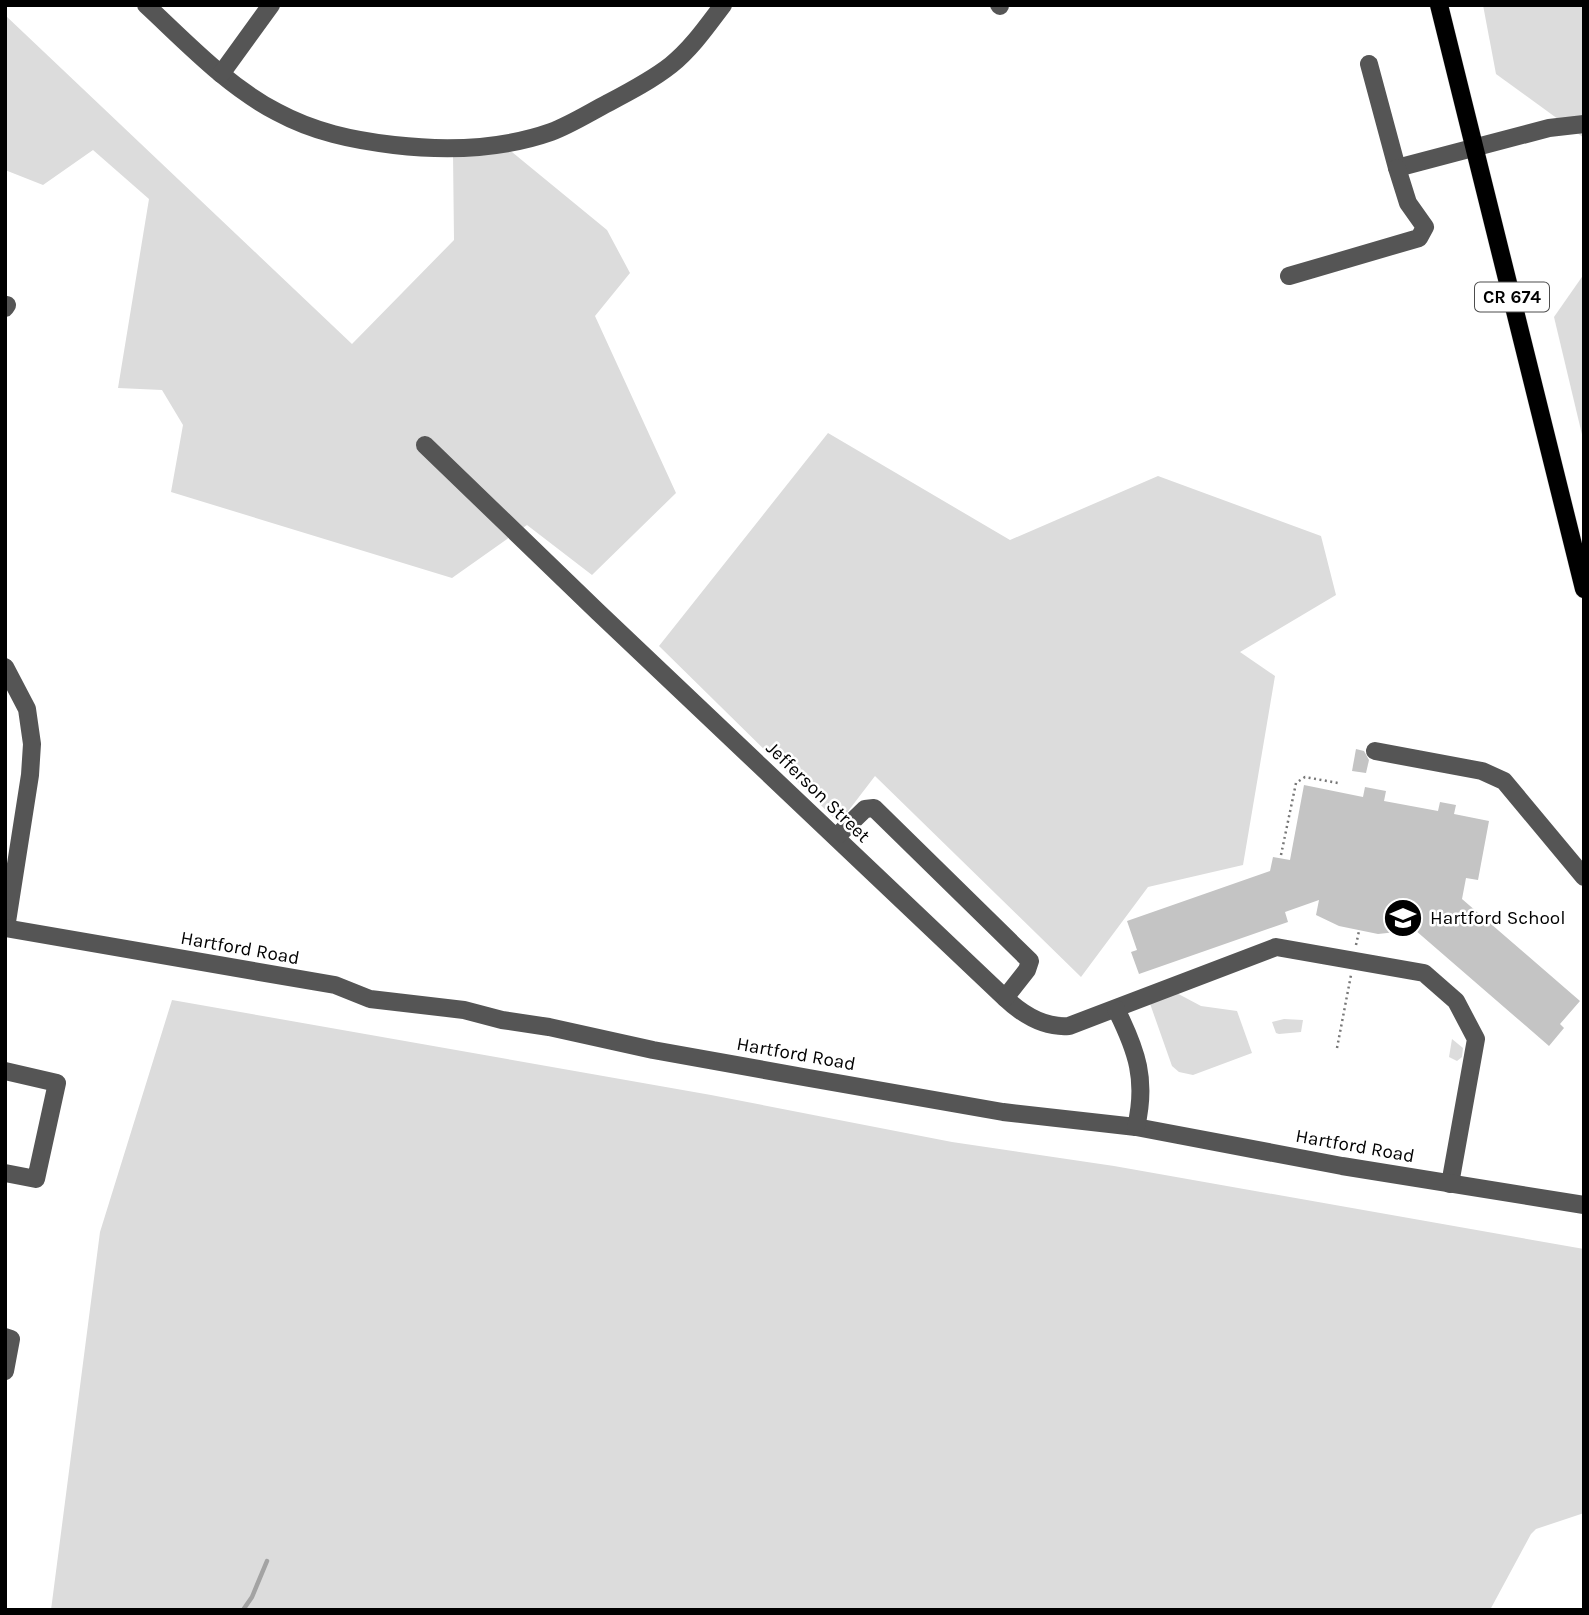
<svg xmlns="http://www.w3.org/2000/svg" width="1589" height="1615" viewBox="0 0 1589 1615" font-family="Karla,sans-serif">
	<rect width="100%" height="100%" fill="#fff"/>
	<g fill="#dcdcdc">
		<polygon points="1483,5 1584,5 1584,138 1496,74"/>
		<polygon points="5,15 352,344 454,240 453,154 507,148 607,230 630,273 595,316 676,493 592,575 527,525 452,578 171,492 183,425 162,390 118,388 149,199 93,150 43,185 5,170"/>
		<polygon points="1584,274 1584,443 1554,317"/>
		<polygon points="828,433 1010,540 1158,476 1321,536 1336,595 1240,652 1275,676 1243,865 1148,887 1081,977 875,776 839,823 659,646"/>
		<polygon points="1169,989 1201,1006 1237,1011 1252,1053 1193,1075 1179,1072 1172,1066 1148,998"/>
		<polygon points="172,1000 711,1095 952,1142 1114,1166 1584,1249 1584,1513 1536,1529 1531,1534 1490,1610 51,1610 100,1232"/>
		<polygon points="1284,1019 1303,1020 1301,1032 1279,1034 1276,1033 1272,1022"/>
		<polygon points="1452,1039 1463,1048 1462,1057 1457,1061 1449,1057"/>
	</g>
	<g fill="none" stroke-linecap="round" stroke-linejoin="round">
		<polyline stroke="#a3a3a3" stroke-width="4.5" points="243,1610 252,1597 267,1561"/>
	</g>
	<g fill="#c4c4c4">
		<polygon points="1356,749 1364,751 1369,760 1366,773 1352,771"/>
		<polygon points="1304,785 1363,797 1365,787 1386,791 1384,801 1438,811 1440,802 1456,805 1454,814 1489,821 1478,880 1466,878 1462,899 1580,1001 1560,1024 1564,1028 1549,1046 1415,930 1378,934 1339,926 1316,915 1319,900 1285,912 1288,922 1139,974 1131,952 1137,950 1127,921 1270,871 1273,857 1290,860"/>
	</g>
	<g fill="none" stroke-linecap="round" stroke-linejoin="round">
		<g stroke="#dbdbdb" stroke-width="19">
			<polyline id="major" points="1439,5 1584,589"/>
		</g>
		<g stroke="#777" stroke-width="2.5" stroke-dasharray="2 3.5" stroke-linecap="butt">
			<polyline points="1281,855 1296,783 1305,777 1338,783"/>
			<polyline points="1356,945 1359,931"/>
			<polyline points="1337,1048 1351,975"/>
		</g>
		<g stroke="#555" stroke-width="18">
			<path d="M 146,5 C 187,43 227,86 277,112 C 314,132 352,140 394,145 C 447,151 500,150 551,132 C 570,125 589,113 608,103 C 629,92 652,80 671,65 C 692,48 707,26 723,5"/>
			<polyline points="999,5 1000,6"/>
			<polyline points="1369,64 1397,168 1549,128 1584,124"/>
			<polyline points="221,74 271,5"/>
			<polyline points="1289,276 1419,238 1425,227 1408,203 1397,168"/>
			<polyline points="5,308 7,305"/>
			<path d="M 425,445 L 598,612 L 1005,998 C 1023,1015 1044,1028 1069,1026 L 1276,947 L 1424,973 L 1456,1001 L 1476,1039 L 1450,1184"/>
			<polyline points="5,667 27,709 32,744 30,775 6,928"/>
			<polyline points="1375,751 1482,771 1504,781 1584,877"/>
			<polyline points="836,837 865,809 874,808 1030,961 1027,970 1005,998"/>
			<polyline points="5,928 335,985 370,999 464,1010 502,1020 549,1027 653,1050 809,1078 1003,1112 1136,1127 1342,1166 1584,1205"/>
			<path d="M 1116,1009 C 1137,1051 1147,1080 1136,1127"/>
			<polyline points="5,1071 57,1083 36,1179 5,1173"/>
			<polyline points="5,1337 11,1339 5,1371"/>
		</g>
		<use href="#major" stroke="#000" stroke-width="18"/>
	</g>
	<defs>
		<g id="school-disc" transform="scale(2.0125)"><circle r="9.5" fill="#000" stroke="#fff"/><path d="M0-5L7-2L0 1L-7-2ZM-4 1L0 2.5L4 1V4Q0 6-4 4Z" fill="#fff"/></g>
	</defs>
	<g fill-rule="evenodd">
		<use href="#school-disc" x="1403" y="918"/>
	</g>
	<g text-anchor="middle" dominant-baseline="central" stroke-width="5" stroke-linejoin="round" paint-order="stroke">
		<rect fill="#fff" stroke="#4c4c4c" stroke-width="2" x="1475" y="282.5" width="74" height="29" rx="5"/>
		<g font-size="18" font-weight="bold" fill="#000">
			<text x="1512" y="297">CR 674</text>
		</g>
		<g font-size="19" fill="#000" stroke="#fff">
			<text transform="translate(818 792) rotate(44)">Jefferson Street</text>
			<text transform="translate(240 948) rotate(10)">Hartford Road</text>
			<text transform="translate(796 1054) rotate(10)">Hartford Road</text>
			<text transform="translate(1355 1146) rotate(10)">Hartford Road</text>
		</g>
		<g font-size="19" fill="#000" stroke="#fff" text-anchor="start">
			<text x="1430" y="918">Hartford School</text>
		</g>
	</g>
	<rect width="1589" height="1615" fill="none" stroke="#000000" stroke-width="14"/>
</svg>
